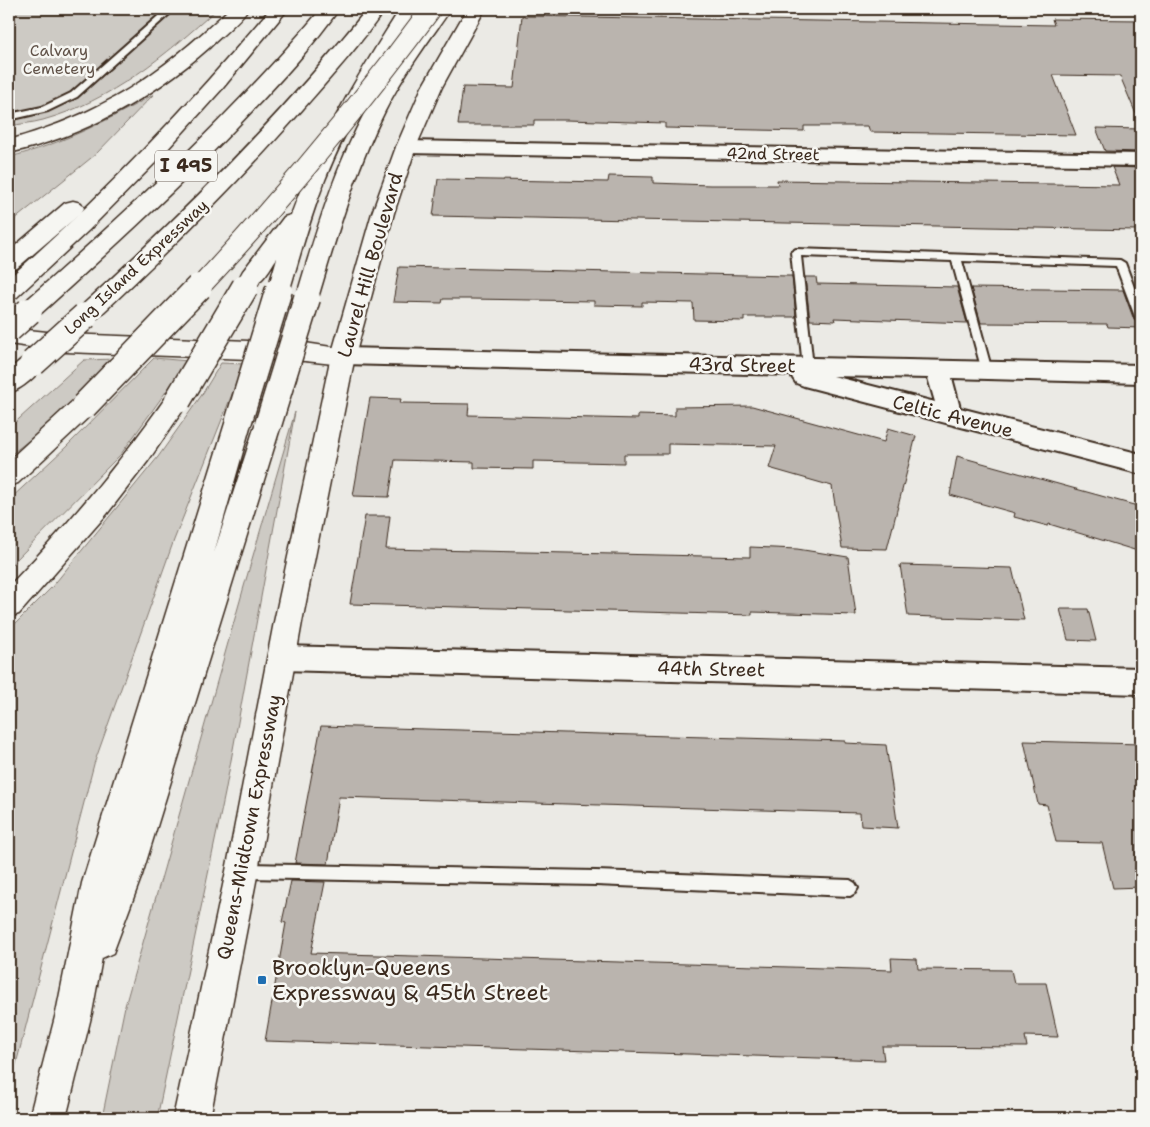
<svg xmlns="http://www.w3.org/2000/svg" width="1150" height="1127" viewBox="0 0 1150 1127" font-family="'Shantell Sans',sans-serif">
	<rect width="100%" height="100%" fill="#ebeae5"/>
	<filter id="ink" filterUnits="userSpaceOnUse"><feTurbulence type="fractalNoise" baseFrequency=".02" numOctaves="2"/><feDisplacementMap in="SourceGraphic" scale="10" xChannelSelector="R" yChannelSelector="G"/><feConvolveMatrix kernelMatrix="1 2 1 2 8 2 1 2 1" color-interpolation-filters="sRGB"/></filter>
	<g filter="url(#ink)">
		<g fill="#cdcac4" stroke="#847a71">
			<path d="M 9,9 L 217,9 C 166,55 111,101 43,120 C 32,123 20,124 9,126 Z"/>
			<path d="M 154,94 L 96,154 L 9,224 L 9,157 C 60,145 109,120 154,94 Z"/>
			<polygon points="154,358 188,361 121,454 9,567 9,500 66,447"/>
			<polygon points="116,359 37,434 9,456 9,428 84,360"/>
			<polygon points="221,363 244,364 174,540 94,764 9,1091 9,630 52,587 158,457 201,396"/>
			<polygon points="295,412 225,793 157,1118 102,1118 125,1006 243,590"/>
		</g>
		<g fill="#bab4ae" stroke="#3b2a1e">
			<polygon points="522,16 1054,25 1052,19 1141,20 1141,126 1120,76 1053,75 1076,135 870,132 868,126 804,126 804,131 665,128 665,123 566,120 534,120 534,125 458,125 463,87 514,88"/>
			<polygon points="1096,128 1141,129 1141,152 1105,151"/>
			<polygon points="1112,167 1141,168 1141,238 1137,230 433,216 438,179 608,182 609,176 653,177 653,183 710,185 778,185 777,180 1119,185"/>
			<polygon points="399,267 788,276 792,276 796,317 744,317 744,321 694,320 693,303 642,302 642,306 594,305 594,301 470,299 443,299 442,303 393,302"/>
			<polygon points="805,277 816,277 817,284 957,287 967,323 834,318 835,321 810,320"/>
			<polygon points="971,288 1123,290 1134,320 1141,325 1141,328 1108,327 1107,324 981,323"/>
			<polygon points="370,398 401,399 400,403 469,404 468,415 638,419 638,415 675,416 675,407 752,406 884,442 888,428 916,436 887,549 842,548 832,486 769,468 776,446 668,444 668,454 624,454 624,463 533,461 533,469 474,468 474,462 395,460 389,497 353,496"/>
			<polygon points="957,456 1141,507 1141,552 1049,524 1048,526 1014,517 1015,513 950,495"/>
			<polygon points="365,516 390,516 386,549 750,557 750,547 797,549 848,557 856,615 752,612 752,615 350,604"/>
			<polygon points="900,565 1012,568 1024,620 908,616"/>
			<polygon points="1060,609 1088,609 1096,641 1068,640"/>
			<polygon points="321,726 845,741 845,743 886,745 898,828 861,826 860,813 339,797 328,864 295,863"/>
			<polygon points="1024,741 1141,744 1141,887 1113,888 1102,843 1056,842 1047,805 1038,804"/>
			<polygon points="291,881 325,882 311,953 892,970 891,958 917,959 918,969 1011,970 1014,983 1046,983 1058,1037 1025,1036 1027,1047 882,1046 884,1060 265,1041 286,923 282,922"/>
		</g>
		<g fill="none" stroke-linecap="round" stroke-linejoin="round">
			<g stroke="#3b2a1e" stroke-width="4">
				<g id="lane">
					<polygon points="166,9 175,9 77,97 48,111 9,120 9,114 42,107 71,93"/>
					<polygon points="796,249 1120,260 1125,263 1141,306 1141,323 1136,319 1116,266 962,261 992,371 987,375 982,371 952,261 801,256 813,367 808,371 803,367 791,252"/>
					<polygon points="242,864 596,871 850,880 855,883 858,888 855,893 850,896 596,885 242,878 237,876 235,871 237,866"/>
				</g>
			</g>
			<g stroke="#3b2a1e" stroke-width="4">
				<g id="street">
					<polygon points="406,141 1141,154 1141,166 406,153 399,151 396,147 399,143"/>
					<path d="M 343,348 L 1141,365 L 1141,383 L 952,378 L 960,408 L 1141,454 L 1141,474 L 804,386 L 796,383 L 792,377 L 794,375 L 343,364 L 335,362 L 332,356 L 335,350 ZM 833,376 L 928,378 L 935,402 Z"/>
					<polygon points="282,646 1141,668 1141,694 282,670 272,667 268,658 272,649"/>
				</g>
			</g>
			<g stroke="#3b2a1e" stroke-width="3">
				<polygon id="secondary" points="467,9 485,9 442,87 416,147 394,213 355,356 302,622 258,871 210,1118 173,1118 226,871 274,622 331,356 372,213 396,147 422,87"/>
			</g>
			<g stroke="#3b2a1e" stroke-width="3">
				<g id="highway">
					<path d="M 229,9 L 248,9 C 238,23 222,35 210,47 C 152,98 85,136 9,153 L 9,140 C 104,113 158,76 229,9 Z"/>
					<path d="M 270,9 L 288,9 L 223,88 L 157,161 L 89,230 L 17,297 L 9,299 L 9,278 C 103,196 189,105 270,9 Z"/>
					<path d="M 321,9 L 339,9 C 314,45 283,78 253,110 C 185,183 111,250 37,317 L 29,319 L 21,317 L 17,311 L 21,305 C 127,212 230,117 321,9 Z"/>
					<path d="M 367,9 L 385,9 C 361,44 331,77 303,109 C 237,184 166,254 93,322 L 85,324 L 77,322 L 73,316 L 77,310 C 181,216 279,118 367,9 Z"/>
					<path d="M 400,9 L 418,9 C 384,64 349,119 325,180 C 311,215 301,252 290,289 L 287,295 L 279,297 L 271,295 L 268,289 L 277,258 C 267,272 262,288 243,283 L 240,277 L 243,271 L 284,217 L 291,215 C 318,141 358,75 400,9 Z"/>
					<path d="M 433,9 L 451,9 C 428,42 403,75 385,111 C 355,170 337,235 318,298 L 315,304 L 307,306 L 299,304 L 296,298 C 315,235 334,169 366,110 C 385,74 410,42 433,9 Z"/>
					<polygon points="73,201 81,203 84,208 81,213 17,268 9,271 9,251 65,203"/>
					<polygon points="9,328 66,334 305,343 351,350 355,356 351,362 343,365 305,361 66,352 9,344"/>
					<path d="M 33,354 L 42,357 L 45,363 C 38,375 22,389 9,393 L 9,370 L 24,357 Z"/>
					<path d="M 178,391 L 187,393 L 190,400 L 148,461 L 107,514 L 19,614 L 9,617 L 9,586 C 67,526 121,462 169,393 Z"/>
					<polygon points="84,397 93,399 96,406 93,413 18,483 9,486 9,460 75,399"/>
					<polygon points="239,410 248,413 252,420 214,553 255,425 259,418 268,415 277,418 281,425 142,875 113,953 102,958 92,1013 66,1118 29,1118 56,1013 82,883 226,420 230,413"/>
				</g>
			</g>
			<use href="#lane" fill="#f6f6f2" fill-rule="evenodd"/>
			<use href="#street" fill="#f6f6f2" fill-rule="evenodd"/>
			<use href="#secondary" fill="#f6f6f2" fill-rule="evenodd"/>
			<use href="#highway" fill="#f6f6f2" fill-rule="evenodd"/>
			<g stroke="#3b2a1e" stroke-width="22" stroke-linecap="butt">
				<g id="highway-bridge-far1">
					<path d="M 198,289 C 281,200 359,107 431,9"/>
					<polyline points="244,289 251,277"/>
				</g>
			</g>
			<g stroke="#3b2a1e" stroke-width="29" stroke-linecap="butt">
				<g id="highway-bridge">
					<polyline points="9,329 29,311"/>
					<polyline points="33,363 85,316"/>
					<polyline points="178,400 245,287"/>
					<polyline points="84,406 199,287"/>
					<polyline points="239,420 279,289"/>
					<polyline points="268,425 307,298"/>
				</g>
			</g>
			<use href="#highway-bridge-far1" stroke="#f6f6f2" stroke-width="20"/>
			<use href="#highway-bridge" stroke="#f6f6f2" stroke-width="26"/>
		</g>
	</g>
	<rect fill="#1f6fb2" stroke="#f6f6f2" stroke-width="2" x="257" y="975" width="10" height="10" rx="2.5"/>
	<g text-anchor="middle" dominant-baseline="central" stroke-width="5" stroke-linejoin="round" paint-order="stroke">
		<g font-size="16" fill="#605248" stroke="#f6f6f2">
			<text x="59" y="50">Calvary<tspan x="59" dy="18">Cemetery</tspan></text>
		</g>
		<g font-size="16" fill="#3b2a1e" stroke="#f6f6f2">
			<text transform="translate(773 154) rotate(1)">42nd Street</text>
			<text transform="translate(136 267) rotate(-43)">Long Island Expressway</text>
		</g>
		<rect fill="#f6f6f2" stroke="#73675e" stroke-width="1" x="155" y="150.5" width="62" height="31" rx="4"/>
		<g font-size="18" font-weight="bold" fill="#3b2a1e">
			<text x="186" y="166">I 495</text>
		</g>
		<g font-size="19" fill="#3b2a1e" stroke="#f6f6f2">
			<text transform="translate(370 265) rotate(-74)">Laurel Hill Boulevard</text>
			<text transform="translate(742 365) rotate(1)">43rd Street</text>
			<text transform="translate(953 416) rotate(14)">Celtic Avenue</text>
			<text transform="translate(711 669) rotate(1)">44th Street</text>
			<text transform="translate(249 827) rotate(-79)">Queens-Midtown Expressway</text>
		</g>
		<g font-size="22" fill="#3b2a1e" stroke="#f6f6f2" text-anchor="start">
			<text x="272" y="967">Brooklyn-Queens<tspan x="272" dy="25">Expressway &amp; 45th Street</tspan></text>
		</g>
	</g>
	<rect width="1150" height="1127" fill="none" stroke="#f6f6f2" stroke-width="30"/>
	<rect x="15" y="15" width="1120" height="1097" fill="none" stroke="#3b2a1e" stroke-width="2" filter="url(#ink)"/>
</svg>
